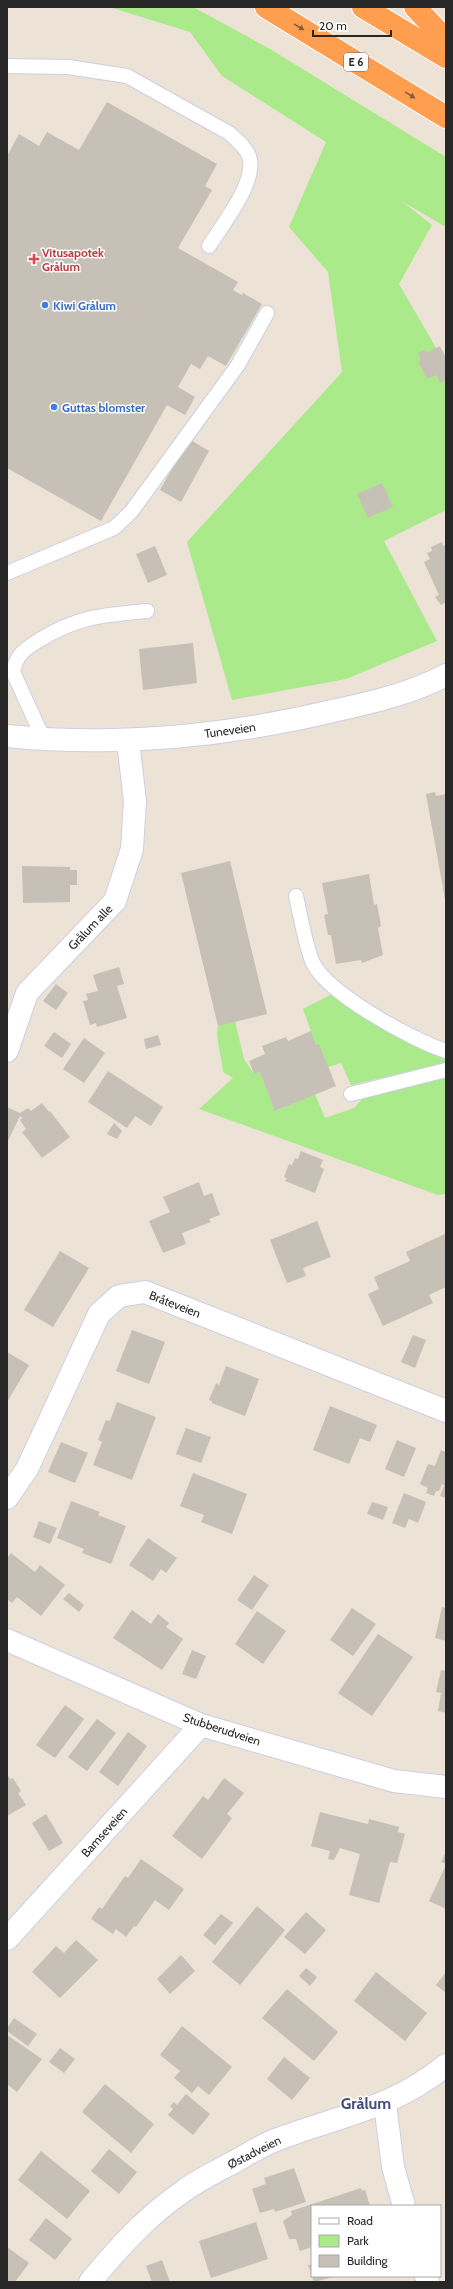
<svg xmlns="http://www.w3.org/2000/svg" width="453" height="2289" viewBox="0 0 453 2289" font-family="Cabin,sans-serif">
	<rect width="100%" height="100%" fill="#ece3d6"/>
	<g fill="#aaea8b">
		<polygon points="109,7 193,7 270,49 446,157 446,227 403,202 432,225 399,284 446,365 446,510 384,541 437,641 346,679 232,700 187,542 342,372 328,272 289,227 326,142 222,76 190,32"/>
		<path d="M 334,993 C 369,1019 405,1043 446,1059 L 446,1063 L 351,1085 L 341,1063 L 328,1067 L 316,1045 L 303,1009 Z"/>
		<path d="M 235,1021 L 244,1059 L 254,1074 L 260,1072 L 276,1111 L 315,1094 L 325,1118 L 354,1108 L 364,1097 L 446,1077 L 446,1194 L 438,1195 L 199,1109 L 233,1078 L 223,1072 C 222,1056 215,1040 218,1026 Z"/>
	</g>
	<g fill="#c7c0b6">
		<polygon points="107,102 217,164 205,186 212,190 178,248 238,282 233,290 242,295 243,293 262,304 226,366 208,356 200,369 191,364 178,387 195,397 185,415 167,405 101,521 7,468 7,156 19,134 39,146 47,132 79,150"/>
		<polygon points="440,346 446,358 446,380 440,383 437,375 427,379 418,361 421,360 418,353 425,350 426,353"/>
		<polygon points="189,439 209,451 181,502 160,490"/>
		<polygon points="382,483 393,507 368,518 357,494"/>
		<polygon points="442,542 443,546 446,545 446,602 441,605 435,597 439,595 424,562 430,559 427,553 432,551 431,547"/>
		<polygon points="155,546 167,575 148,583 136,554"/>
		<polygon points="193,643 197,683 143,690 139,649"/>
		<polygon points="435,792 436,796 446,794 446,905 426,794"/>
		<polygon points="230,861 267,1014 218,1026 181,873"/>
		<polygon points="22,866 70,867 70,870 77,870 77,885 70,885 70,902 23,903"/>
		<polygon points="369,874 374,905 377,904 381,926 378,928 383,955 362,963 361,960 336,964 331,935 328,935 324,915 328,914 322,883"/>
		<polygon points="119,967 124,984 117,986 127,1018 97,1027 96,1023 90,1025 83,1001 88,1000 86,994 98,991 93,975"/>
		<polygon points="56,984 68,993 56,1010 43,1001"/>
		<polygon points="311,1031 316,1045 319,1044 336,1086 275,1111 260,1072 254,1074 249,1061 265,1054 262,1046 286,1037 288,1041"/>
		<polygon points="54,1032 71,1044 62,1058 44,1046"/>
		<polygon points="158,1035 161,1045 146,1049 144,1039"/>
		<polygon points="84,1038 105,1053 84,1083 63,1069"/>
		<polygon points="108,1071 163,1107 151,1126 135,1116 127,1128 88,1102"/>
		<polygon points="42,1103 49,1112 50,1111 70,1137 42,1158 22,1132 26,1129 20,1120 22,1118 20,1116 7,1143 7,1107 20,1113 28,1108 31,1111"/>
		<polygon points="114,1123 122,1131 117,1139 107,1134"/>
		<polygon points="301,1151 323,1160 320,1167 324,1169 315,1193 285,1181 287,1178 284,1177 289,1164 292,1165 295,1158 298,1159"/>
		<polygon points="199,1182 204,1196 212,1193 220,1215 209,1219 211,1222 182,1233 186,1244 163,1253 149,1221 170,1212 163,1197"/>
		<polygon points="317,1221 331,1257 303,1268 306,1276 287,1283 270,1240"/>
		<polygon points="445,1234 446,1287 429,1295 433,1303 383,1326 368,1294 379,1289 374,1277 410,1261 406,1252"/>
		<polygon points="60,1251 89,1268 53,1327 24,1310"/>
		<polygon points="132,1330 165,1342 149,1384 116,1371"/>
		<polygon points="413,1335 426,1340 415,1368 401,1362"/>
		<polygon points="7,1352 29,1365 7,1402"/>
		<polygon points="226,1366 259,1379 245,1416 212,1403 212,1401 209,1400 216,1383 219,1385"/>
		<polygon points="117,1402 156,1417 132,1480 93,1465 102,1442 98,1440 106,1420 110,1421"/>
		<polygon points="330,1406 377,1425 370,1442 360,1438 349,1464 313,1450"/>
		<polygon points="186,1428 211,1437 201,1463 176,1454"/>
		<polygon points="397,1440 416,1448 404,1477 385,1469"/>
		<polygon points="61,1442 88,1453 75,1483 48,1472"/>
		<polygon points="441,1450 446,1452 446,1498 440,1496 444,1485 442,1484 439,1491 436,1491 434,1496 426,1493 428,1488 420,1484 428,1464 435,1466"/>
		<polygon points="193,1473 247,1494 232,1534 201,1522 204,1515 180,1506"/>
		<polygon points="404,1493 426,1502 418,1523 409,1519 405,1528 392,1523"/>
		<polygon points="71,1501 100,1512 98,1515 126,1526 111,1564 82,1553 84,1549 57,1538"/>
		<polygon points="372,1502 388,1507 383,1520 367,1514"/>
		<polygon points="39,1521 57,1528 50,1544 33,1537"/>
		<polygon points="148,1538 177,1558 166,1573 161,1569 153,1581 129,1565"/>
		<polygon points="11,1553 35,1572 40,1565 65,1585 41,1616 17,1597 12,1603 7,1599 7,1559"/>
		<polygon points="254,1575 269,1585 252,1610 237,1600"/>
		<polygon points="69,1593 84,1605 79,1612 63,1599"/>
		<polygon points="442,1607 446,1608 446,1641 435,1638"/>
		<polygon points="352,1608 376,1624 353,1656 330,1640"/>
		<polygon points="132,1610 151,1624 158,1614 169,1623 166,1627 183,1639 162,1670 113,1638"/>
		<polygon points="257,1611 286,1631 263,1664 235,1644"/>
		<polygon points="378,1634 413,1657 372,1716 338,1693"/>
		<polygon points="192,1650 206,1656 196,1679 182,1674"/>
		<polygon points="441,1670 446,1671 446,1713 438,1711 441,1693 436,1692"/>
		<polygon points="65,1705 84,1719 55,1758 36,1745"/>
		<polygon points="97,1719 116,1733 87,1771 68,1757"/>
		<polygon points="128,1732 147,1746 118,1786 99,1772"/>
		<polygon points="7,1773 10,1779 13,1778 21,1791 18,1793 26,1805 7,1816"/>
		<polygon points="224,1778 244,1793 227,1814 232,1818 202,1859 172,1836 203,1796 208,1800"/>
		<polygon points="320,1812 368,1824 369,1819 399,1827 398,1832 405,1834 397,1863 390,1862 379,1903 349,1895 360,1854 340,1848 334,1860 328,1859 330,1851 311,1846"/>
		<polygon points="46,1814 63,1843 49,1851 32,1823"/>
		<polygon points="446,1852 446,1864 441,1862"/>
		<polygon points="141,1859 184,1889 169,1910 155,1900 136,1927 134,1926 126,1937 116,1929 113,1934 91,1919 99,1907 102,1909 125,1876 128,1878"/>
		<polygon points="446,1865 446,1909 429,1901"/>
		<polygon points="257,1906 285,1930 240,1985 212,1962"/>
		<polygon points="306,1912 326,1930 305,1954 284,1937"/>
		<polygon points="221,1914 233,1923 215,1945 203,1935"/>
		<polygon points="76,1940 98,1960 60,1998 32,1972 56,1946 64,1953"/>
		<polygon points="181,1955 195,1971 170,1994 157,1979"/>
		<polygon points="306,1968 317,1977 310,1986 299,1976"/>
		<polygon points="376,1972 427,2013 405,2041 354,2001"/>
		<polygon points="446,1972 446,1993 436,1985"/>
		<polygon points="287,1989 338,2032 314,2061 262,2018"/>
		<polygon points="14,2018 37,2034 28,2046 7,2031 7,2028"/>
		<polygon points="182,2026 232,2067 209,2095 198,2086 192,2093 174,2078 180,2071 160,2055"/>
		<polygon points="7,2035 42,2059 17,2092 7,2084"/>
		<polygon points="60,2048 75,2059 64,2073 49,2062"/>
		<polygon points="284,2057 310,2078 292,2100 267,2079"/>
		<polygon points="105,2084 154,2124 131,2153 82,2112"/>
		<polygon points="186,2094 210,2114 193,2135 168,2115 173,2109 170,2106 174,2102 177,2105"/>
		<polygon points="109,2149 137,2172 119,2194 91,2171"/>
		<polygon points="41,2151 90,2191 67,2219 18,2180"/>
		<polygon points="294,2168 306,2202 275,2212 274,2209 260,2213 252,2189 266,2184 264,2178"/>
		<polygon points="361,2188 362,2191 365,2190 370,2206 312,2206 312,2247 300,2251 296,2239 289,2239 283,2221 292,2215 291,2211"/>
		<polygon points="46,2218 72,2239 55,2260 29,2240"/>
		<polygon points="256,2222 268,2259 211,2278 199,2241"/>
		<polygon points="7,2247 29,2263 15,2282 7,2282"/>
		<polygon points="162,2260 170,2282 152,2282 146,2266"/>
		<polygon points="312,2264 312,2276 337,2276 314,2282 308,2265"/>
	</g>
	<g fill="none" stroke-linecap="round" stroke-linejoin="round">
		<g stroke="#cbcfe3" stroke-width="16">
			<g id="service">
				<path d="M 7,66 L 68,67 L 127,76 L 229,133 C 237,140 245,146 249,156 C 258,181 222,225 209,246"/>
				<polyline points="7,573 114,528 131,512 238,365 267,313"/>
				<path d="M 44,740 L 13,672 C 17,653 25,649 41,639 C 79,616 104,615 147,611"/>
				<path d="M 296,896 C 300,914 306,948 313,963 C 328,994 414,1041 446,1051"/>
				<polyline points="351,1094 446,1070"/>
			</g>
		</g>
		<g stroke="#cbcfe3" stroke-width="24">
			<g id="minor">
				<path d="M 7,736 C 117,747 229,736 337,710 C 374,702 412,693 446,675"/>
				<polyline points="7,1051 27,993 115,901 132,849 135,801 128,741"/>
				<polyline points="7,1498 27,1469 99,1314 119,1296 145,1292 446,1411"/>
				<polyline points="7,1640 201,1725 394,1781 446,1787"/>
				<polyline points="7,1939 201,1725"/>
				<polyline points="385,2104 393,2167 404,2206"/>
				<polyline points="426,2276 428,2282"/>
				<path d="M 90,2282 C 118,2248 148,2215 185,2190 C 199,2180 215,2172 230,2164 C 247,2155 263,2144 281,2138 C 340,2116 396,2107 446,2065"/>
			</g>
		</g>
		<g stroke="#fff" stroke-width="24">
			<g id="motorway">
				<polyline points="266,7 446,117"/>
				<polyline points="363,7 446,57"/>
				<polyline points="415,7 446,40"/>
			</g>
		</g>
		<use href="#service" stroke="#fff" stroke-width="14"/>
		<use href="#minor" stroke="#fff" stroke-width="22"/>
		<use href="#motorway" stroke="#ff9e4e" stroke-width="22"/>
	</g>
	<defs><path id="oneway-solid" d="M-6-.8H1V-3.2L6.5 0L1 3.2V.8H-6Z"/></defs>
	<g fill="#885d39">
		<use href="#oneway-solid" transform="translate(299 27) rotate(31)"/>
		<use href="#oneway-solid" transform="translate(410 95) rotate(32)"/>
	</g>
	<path fill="#e0444e" stroke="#fff" stroke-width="1.5" d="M32 253h4v4h4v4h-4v4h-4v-4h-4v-4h4z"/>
	<g fill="#3f7fe0" stroke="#fff" stroke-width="1.5">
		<circle cx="45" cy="305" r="4"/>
		<circle cx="54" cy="407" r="4"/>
	</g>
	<g text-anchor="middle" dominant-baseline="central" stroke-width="3" stroke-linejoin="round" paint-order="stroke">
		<rect fill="#fff" stroke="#686868" stroke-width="1" x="344" y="53" width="24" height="18" rx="3"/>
		<g font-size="11" font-weight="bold" fill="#272727">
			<text x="356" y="62">E 6</text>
		</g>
		<g font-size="12" font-weight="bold" fill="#be3a42" stroke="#fff" text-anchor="start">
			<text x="42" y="252">Vitusapotek<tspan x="42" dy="14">Grålum</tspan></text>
		</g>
		<g font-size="12" font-weight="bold" fill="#366cbe" stroke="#fff" text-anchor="start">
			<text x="53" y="305">Kiwi Grålum</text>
			<text x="62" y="407">Guttas blomster</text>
		</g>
		<g font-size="12" fill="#272727" stroke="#fff">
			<text transform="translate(230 730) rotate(-8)">Tuneveien</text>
			<text transform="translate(90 927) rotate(-46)">Grålum alle</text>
			<text transform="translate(175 1304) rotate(21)">Bråteveien</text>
			<text transform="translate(222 1729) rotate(18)">Stubberudveien</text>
			<text transform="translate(104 1832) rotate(-48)">Bamseveien</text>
			<text transform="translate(254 2152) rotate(-27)">Østadveien</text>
		</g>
		<g font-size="16" font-weight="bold" fill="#434c7c" stroke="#fff">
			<text x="366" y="2103">Grålum</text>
		</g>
	</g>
	<rect width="453" height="2289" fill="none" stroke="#272727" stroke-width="16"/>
	<rect x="311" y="2205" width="130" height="72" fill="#ffffff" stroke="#a9a9a9"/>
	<rect x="319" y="2218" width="20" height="6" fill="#ffffff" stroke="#a9a9a9"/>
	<text x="347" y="2225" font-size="12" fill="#272727">Road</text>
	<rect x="319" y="2235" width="20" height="12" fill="#aaea8b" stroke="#a9a9a9"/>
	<text x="347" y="2245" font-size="12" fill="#272727">Park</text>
	<rect x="319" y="2255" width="20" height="12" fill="#c7c0b6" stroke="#a9a9a9"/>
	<text x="347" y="2265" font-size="12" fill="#272727">Building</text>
	<path d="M313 30v6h78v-6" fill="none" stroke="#272727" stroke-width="2"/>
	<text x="319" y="30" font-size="12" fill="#272727" stroke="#ffffff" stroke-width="3" paint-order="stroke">20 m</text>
</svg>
